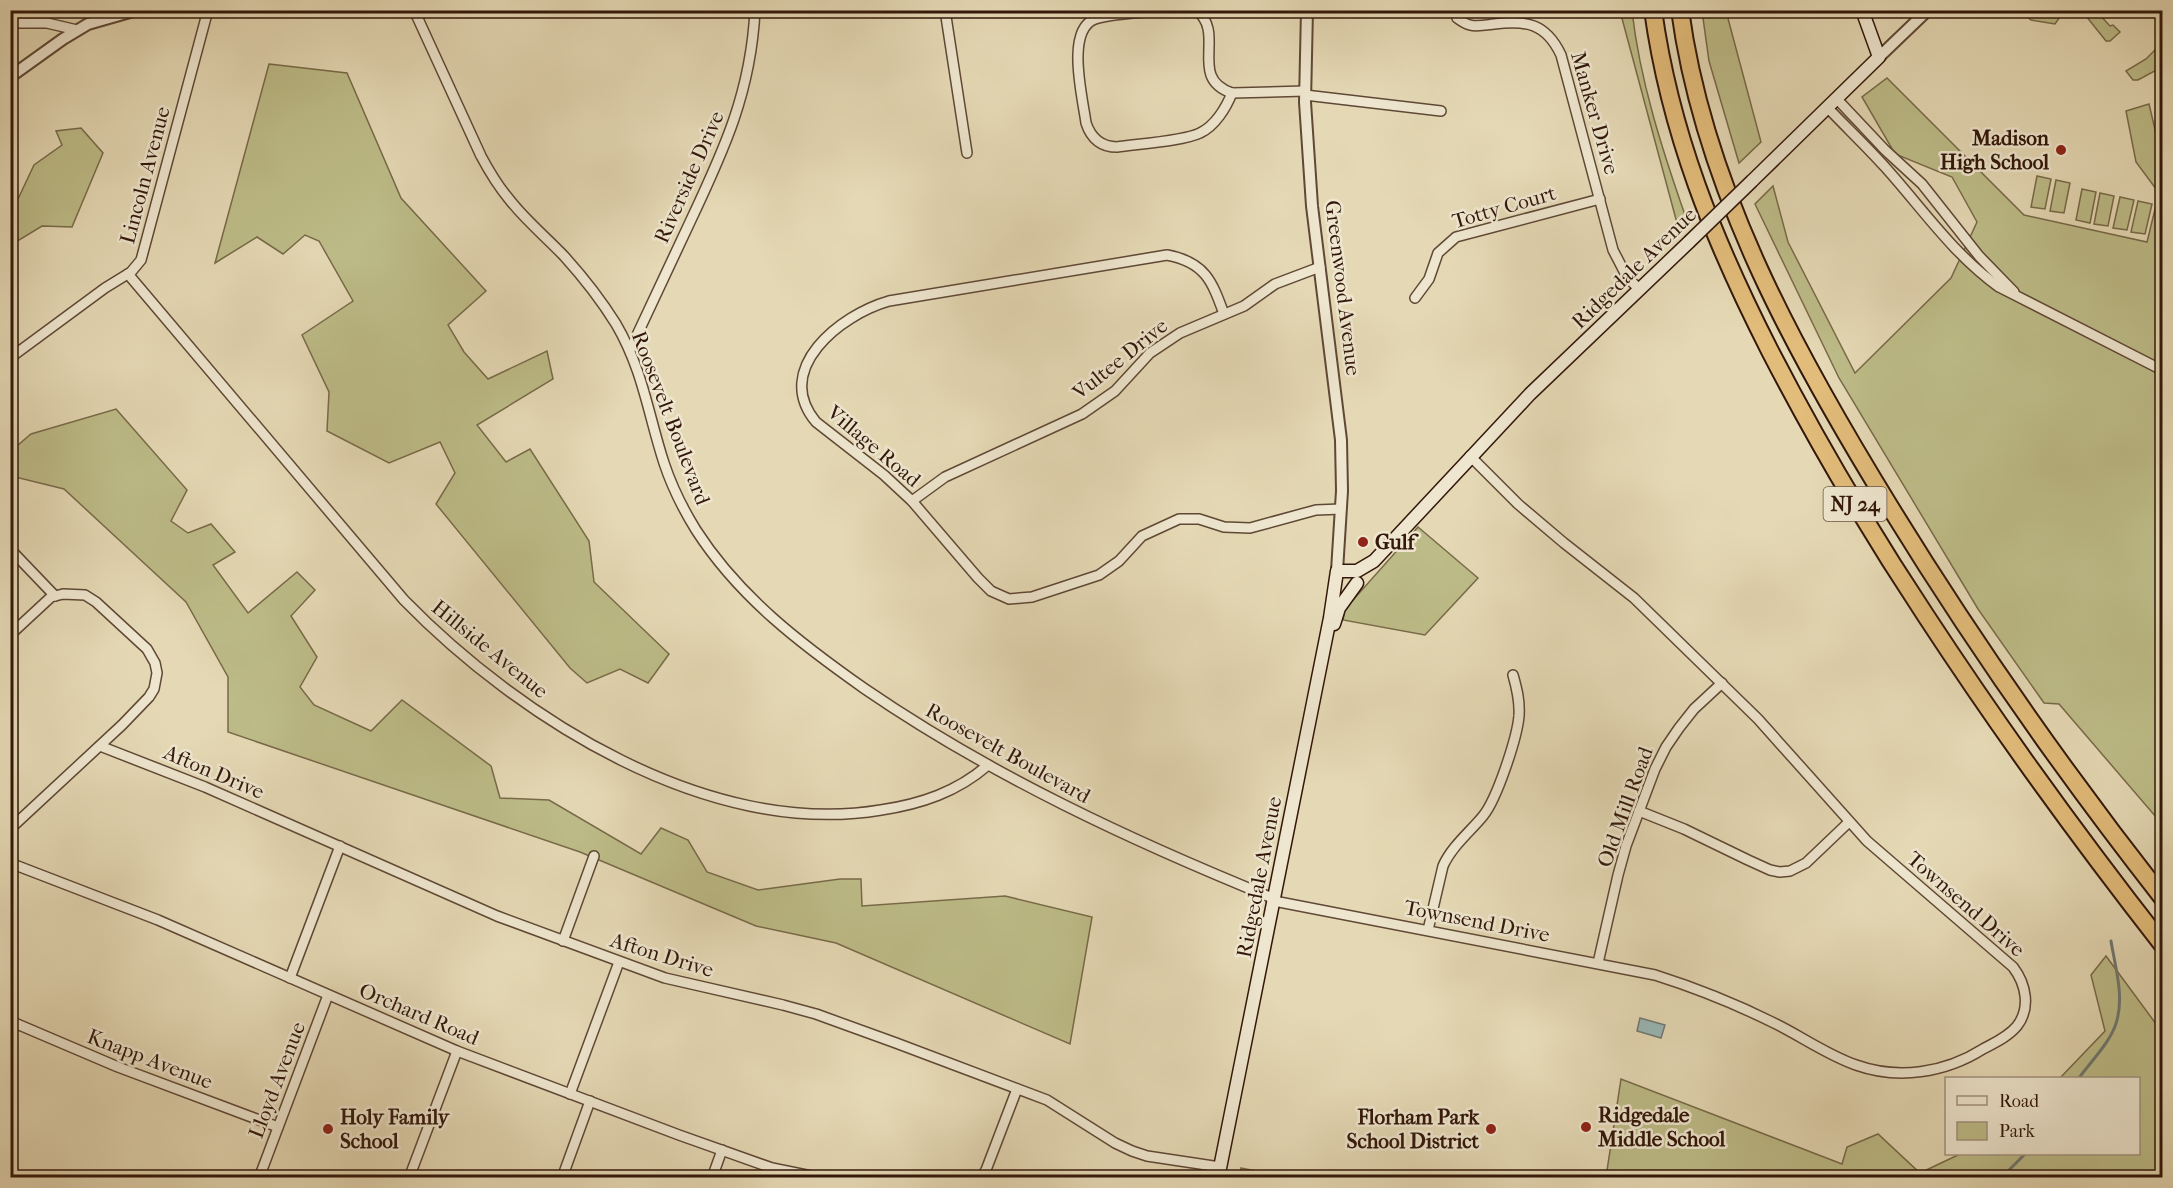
<svg xmlns="http://www.w3.org/2000/svg" width="2173" height="1188" viewBox="0 0 2173 1188" font-family="'IM FELL French Canon',serif">
	<rect width="100%" height="100%" fill="#e5d9b5"/>
	<filter id="stains"><feTurbulence type="fractalNoise" baseFrequency=".00333" numOctaves="4"/><feColorMatrix values="0 0 0 0 .2 0 0 0 0 .09 0 0 0 0 .02 0 0 0 .5 -.17"/></filter>
	<radialGradient id="worn" r=".72"><stop offset=".6" stop-color="#630" stop-opacity="0"/><stop offset="1" stop-color="#630" stop-opacity=".3"/></radialGradient>
	<g fill="#bdbc88" stroke="#786a49" stroke-width="1.5">
		<path d="M 1620,11 L 1632,11 C 1640,81 1662,149 1685,215 L 1677,223 Z"/>
		<polygon points="1702,11 1726,11 1761,142 1739,163 1709,61"/>
		<polygon points="2020,11 2064,11 2055,24 2031,20"/>
		<polygon points="2082,11 2096,11 2110,26 2113,25 2120,32 2110,41 2106,41"/>
		<polygon points="2162,43 2162,67 2138,80 2133,80 2126,71 2146,59"/>
		<polygon points="269,64 347,73 401,198 486,291 448,325 464,352 488,379 547,351 553,379 477,425 506,462 530,449 589,541 594,582 669,654 648,683 620,669 587,683 570,668 436,504 455,473 440,442 389,463 327,431 329,392 302,335 353,301 319,241 305,235 283,254 257,237 215,263"/>
		<polygon points="1887,78 2024,215 2147,242 2159,193 2136,162 2126,111 2149,104 2162,159 2162,824 2059,704 2044,703 1978,609 1839,378 1755,204 1773,186 1788,242 1855,373 1951,278 1977,222 1952,177 1895,154 1862,97"/>
		<polygon points="81,128 103,153 72,227 42,226 11,245 11,214 34,165 62,145 56,131"/>
		<polygon points="2037,176 2051,179 2045,209 2031,207"/>
		<polygon points="2056,180 2070,183 2064,213 2050,211"/>
		<polygon points="2082,189 2096,192 2090,223 2076,220"/>
		<polygon points="2100,193 2114,196 2108,226 2094,224"/>
		<polygon points="2120,197 2134,200 2127,230 2113,228"/>
		<polygon points="2138,201 2152,204 2145,234 2131,232"/>
		<polygon points="116,409 187,490 171,521 188,533 211,524 235,552 213,565 248,613 297,572 315,590 291,616 317,657 300,687 314,705 371,731 402,700 491,766 500,798 549,800 641,854 661,828 688,840 707,872 758,890 840,879 861,879 862,906 1005,896 1092,917 1070,1044 836,943 756,926 580,852 228,732 228,677 186,602 64,489 11,476 11,451 31,434"/>
		<polygon points="1418,527 1478,578 1425,635 1343,620 1345,609"/>
		<polygon points="2106,956 2162,1032 2162,1177 1606,1177 1621,1079 1842,1164 1847,1147 1878,1134 1920,1173 1960,1154 2138,1154 2138,1078 2060,1078 2105,1031 2091,975"/>
		<polygon points="1241,1168 1285,1177 1240,1177"/>
	</g>
	<polygon fill="#99b8b7" stroke="#707872" stroke-width="1.5" points="1640,1018 1665,1025 1661,1038 1637,1031"/>
	<g fill="none" stroke-linecap="round" stroke-linejoin="round">
		<g stroke="#707872" stroke-width="3">
			<path d="M 2079,1078 C 2091,1061 2112,1041 2117,1020 C 2124,995 2115,966 2111,941"/>
			<polyline points="1997,1178 2004,1175 2025,1154"/>
		</g>
		<g stroke="#5f4835" stroke-width="12">
			<g id="minor">
				<path d="M 414,10 L 481,156 C 489,171 498,186 509,199 C 525,220 546,237 564,256 C 583,277 601,300 616,324 C 643,370 648,414 664,463 C 672,487 683,509 696,530 C 739,597 801,644 865,689 C 992,776 1132,841 1275,899"/>
				<polyline points="945,10 967,153"/>
				<path d="M 1173,10 C 1153,12 1112,13 1095,19 C 1065,30 1083,99 1086,123 C 1091,138 1101,147 1117,147 C 1137,144 1184,141 1200,133 C 1215,126 1226,108 1232,93 C 1187,78 1227,33 1196,10"/>
				<path d="M 1457,18 C 1461,21 1466,24 1470,25 C 1477,27 1486,25 1494,24 C 1526,20 1546,23 1561,55 L 1613,250 L 1627,277 L 1640,290"/>
				<polyline points="10,23 47,23 77,30"/>
				<polyline points="1232,93 1305,91"/>
				<polyline points="1305,95 1441,111"/>
				<polyline points="1836,98 1885,150 1922,184 1979,256 2014,292"/>
				<path d="M 1827,107 C 1846,127 1866,146 1885,167 C 1922,208 1953,254 1999,287 L 2162,370"/>
				<path d="M 128,274 L 404,600 C 519,718 709,839 881,810 C 921,804 957,792 988,765"/>
				<polyline points="1415,298 1429,279 1438,253 1456,237 1600,199"/>
				<path d="M 1224,314 C 1212,281 1205,262 1167,255 L 889,301 C 840,315 772,369 816,422 L 884,475 L 912,501 L 978,578 L 991,591 L 1009,599 L 1032,597 L 1099,575 L 1119,561 L 1142,536 L 1179,519 L 1199,519 L 1224,527 L 1250,528 L 1316,510 L 1341,509"/>
				<path d="M 630,350 C 650,307 670,264 690,222 C 724,150 751,92 755,10"/>
				<polyline points="10,358 105,288 131,272 141,260 208,10"/>
				<polyline points="912,501 945,477 1082,414 1115,391 1150,353 1180,333 1244,306 1275,284 1320,267"/>
				<polyline points="10,549 55,596"/>
				<polyline points="10,635 51,597 63,594 85,595 96,602 147,649 155,663 157,673 154,689 149,697 122,725 10,829"/>
				<polyline points="100,746 205,787 497,916 665,978 783,1005 816,1014 896,1043 1047,1100 1115,1143 1132,1151 1147,1156 1220,1167"/>
				<polyline points="1639,811 1684,829 1748,860 1770,870 1780,872 1790,871 1806,863 1849,822"/>
				<polyline points="10,863 158,920 457,1051 679,1135 772,1168 821,1178"/>
				<path d="M 1274,901 L 1655,975 C 1696,988 1736,1004 1774,1023 C 1801,1036 1827,1055 1856,1065 C 1898,1080 1945,1073 1983,1049 C 1994,1043 2008,1037 2017,1026 C 2031,1008 2026,984 2013,967 L 1867,841 L 1758,719 L 1634,598 L 1564,543 L 1518,504 L 1470,456"/>
				<path d="M 1428,930 L 1443,866 C 1452,846 1470,832 1483,816 C 1497,799 1517,738 1519,716 C 1520,701 1517,689 1513,675"/>
				<polyline points="563,941 594,856"/>
				<polyline points="1598,963 1618,875 1626,846 1655,769 1666,747 1679,728 1694,709 1722,683"/>
				<polyline points="290,978 340,846"/>
				<polyline points="10,1021 118,1067 278,1127"/>
				<polyline points="570,1094 619,962"/>
				<polyline points="259,1178 328,995"/>
				<polyline points="409,1178 457,1051"/>
				<polyline points="562,1178 590,1101"/>
				<polyline points="712,1178 722,1150"/>
				<polyline points="981,1178 986,1170 1017,1089"/>
			</g>
		</g>
		<g stroke="#5f4835" stroke-width="14">
			<g id="tertiary">
				<polyline points="1307,10 1305,102 1312,206 1341,440 1342,491 1337,571"/>
				<polyline points="1879,57 1928,10"/>
				<polyline points="10,77 63,39 88,24 137,10"/>
			</g>
		</g>
		<g stroke="#32170a" stroke-width="15">
			<g id="secondary">
				<polyline points="1752,181 1879,57 1862,10"/>
				<polyline points="1334,624 1339,608 1357,583"/>
				<polyline points="1218,1178 1330,618 1337,571 1357,571 1374,561 1530,394 1689,242"/>
			</g>
		</g>
		<g stroke="#32170a" stroke-width="20">
			<g id="motorway">
				<path d="M 1653,10 C 1670,133 1714,241 1770,351 C 1817,442 1869,530 1926,616 C 2000,729 2079,838 2162,944"/>
				<path d="M 1680,10 C 1704,189 1797,356 1890,507 C 1973,642 2064,772 2162,897"/>
			</g>
		</g>
		<use href="#minor" stroke="#eee6cf" stroke-width="9"/>
		<use href="#tertiary" stroke="#eee6cf" stroke-width="10"/>
		<use href="#secondary" stroke="#eee6cf" stroke-width="12"/>
		<use href="#motorway" stroke="#e2bc7a" stroke-width="16"/>
		<g stroke="#32170a" stroke-width="15" stroke-linecap="butt">
			<polyline id="secondary-bridge" points="1689,242 1752,181"/>
		</g>
		<use href="#secondary-bridge" stroke="#eee6cf" stroke-width="12"/>
	</g>
	<g fill="#8f2418" stroke="#eee6cf" stroke-width="2">
		<circle cx="2061" cy="150" r="6"/>
		<circle cx="1363" cy="542" r="6"/>
		<circle cx="1586" cy="1127" r="6"/>
		<circle cx="328" cy="1129" r="6"/>
		<circle cx="1491" cy="1129" r="6"/>
	</g>
	<g text-anchor="middle" dominant-baseline="central" stroke-width="5" stroke-linejoin="round" paint-order="stroke">
		<rect fill="#eee6cf" stroke="#6a5545" stroke-width="1.5" x="1823.5" y="487" width="63" height="34" rx="4.5"/>
		<g font-size="20" font-weight="bold" fill="#32170a">
			<text x="1855" y="504">NJ 24</text>
		</g>
		<g font-size="21" fill="#32170a" stroke="#eee6cf">
			<text transform="translate(1595 113) rotate(74)">Manker Drive</text>
			<text transform="translate(145 175) rotate(-75)">Lincoln Avenue</text>
			<text transform="translate(689 177) rotate(-66)">Riverside Drive</text>
			<text transform="translate(1504 207) rotate(-16)">Totty Court</text>
			<text transform="translate(1634 268) rotate(-44)">Ridgedale Avenue</text>
			<text transform="translate(1343 288) rotate(83)">Greenwood Avenue</text>
			<text transform="translate(1120 359) rotate(-39)">Vultee Drive</text>
			<text transform="translate(671 418) rotate(69)">Roosevelt Boulevard</text>
			<text transform="translate(874 446) rotate(40)">Village Road</text>
			<text transform="translate(490 649) rotate(39)">Hillside Avenue</text>
			<text transform="translate(1008 753) rotate(29)">Roosevelt Boulevard</text>
			<text transform="translate(214 772) rotate(23)">Afton Drive</text>
			<text transform="translate(1625 807) rotate(-70)">Old Mill Road</text>
			<text transform="translate(1259 877) rotate(-79)">Ridgedale Avenue</text>
			<text transform="translate(1966 904) rotate(41)">Townsend Drive</text>
			<text transform="translate(1477 921) rotate(11)">Townsend Drive</text>
			<text transform="translate(662 955) rotate(17)">Afton Drive</text>
			<text transform="translate(419 1014) rotate(23)">Orchard Road</text>
			<text transform="translate(150 1059) rotate(21)">Knapp Avenue</text>
			<text transform="translate(277 1080) rotate(-69)">Lloyd Avenue</text>
		</g>
		<g font-size="21" font-weight="bold" fill="#32170a" stroke="#eee6cf" text-anchor="start">
			<text x="2049" y="138" text-anchor="end">Madison<tspan x="2049" dy="24">High School</tspan></text>
			<text x="1375" y="542">Gulf</text>
			<text x="1598" y="1115">Ridgedale<tspan x="1598" dy="24">Middle School</tspan></text>
			<text x="340" y="1117">Holy Family<tspan x="340" dy="24">School</tspan></text>
			<text x="1479" y="1117" text-anchor="end">Florham Park<tspan x="1479" dy="24">School District</tspan></text>
		</g>
	</g>
	<rect width="2173" height="1188" fill="none" stroke="#e5d9b5" stroke-width="36"/>
	<rect x="12" y="12" width="2149" height="1164" fill="none" stroke="#32170a" stroke-width="3"/>
	<rect x="18" y="18" width="2137" height="1152" fill="none" stroke="#32170a" stroke-width="1.5"/>
	<rect x="1945" y="1077" width="195" height="78" fill="#eee6cf" stroke="#a39380" stroke-width="1.5"/>
	<rect x="1957" y="1096" width="30" height="9" fill="#eee6cf" stroke="#a39380" stroke-width="1.5"/>
	<text x="1999" y="1107" font-size="18" fill="#32170a">Road</text>
	<rect x="1957" y="1122" width="30" height="18" fill="#bdbc88" stroke="#a39380" stroke-width="1.5"/>
	<text x="1999" y="1137" font-size="18" fill="#32170a">Park</text>
	<rect width="100%" height="100%" filter="url(#stains)"/>
	<rect width="100%" height="100%" fill="url(#worn)"/>
</svg>
